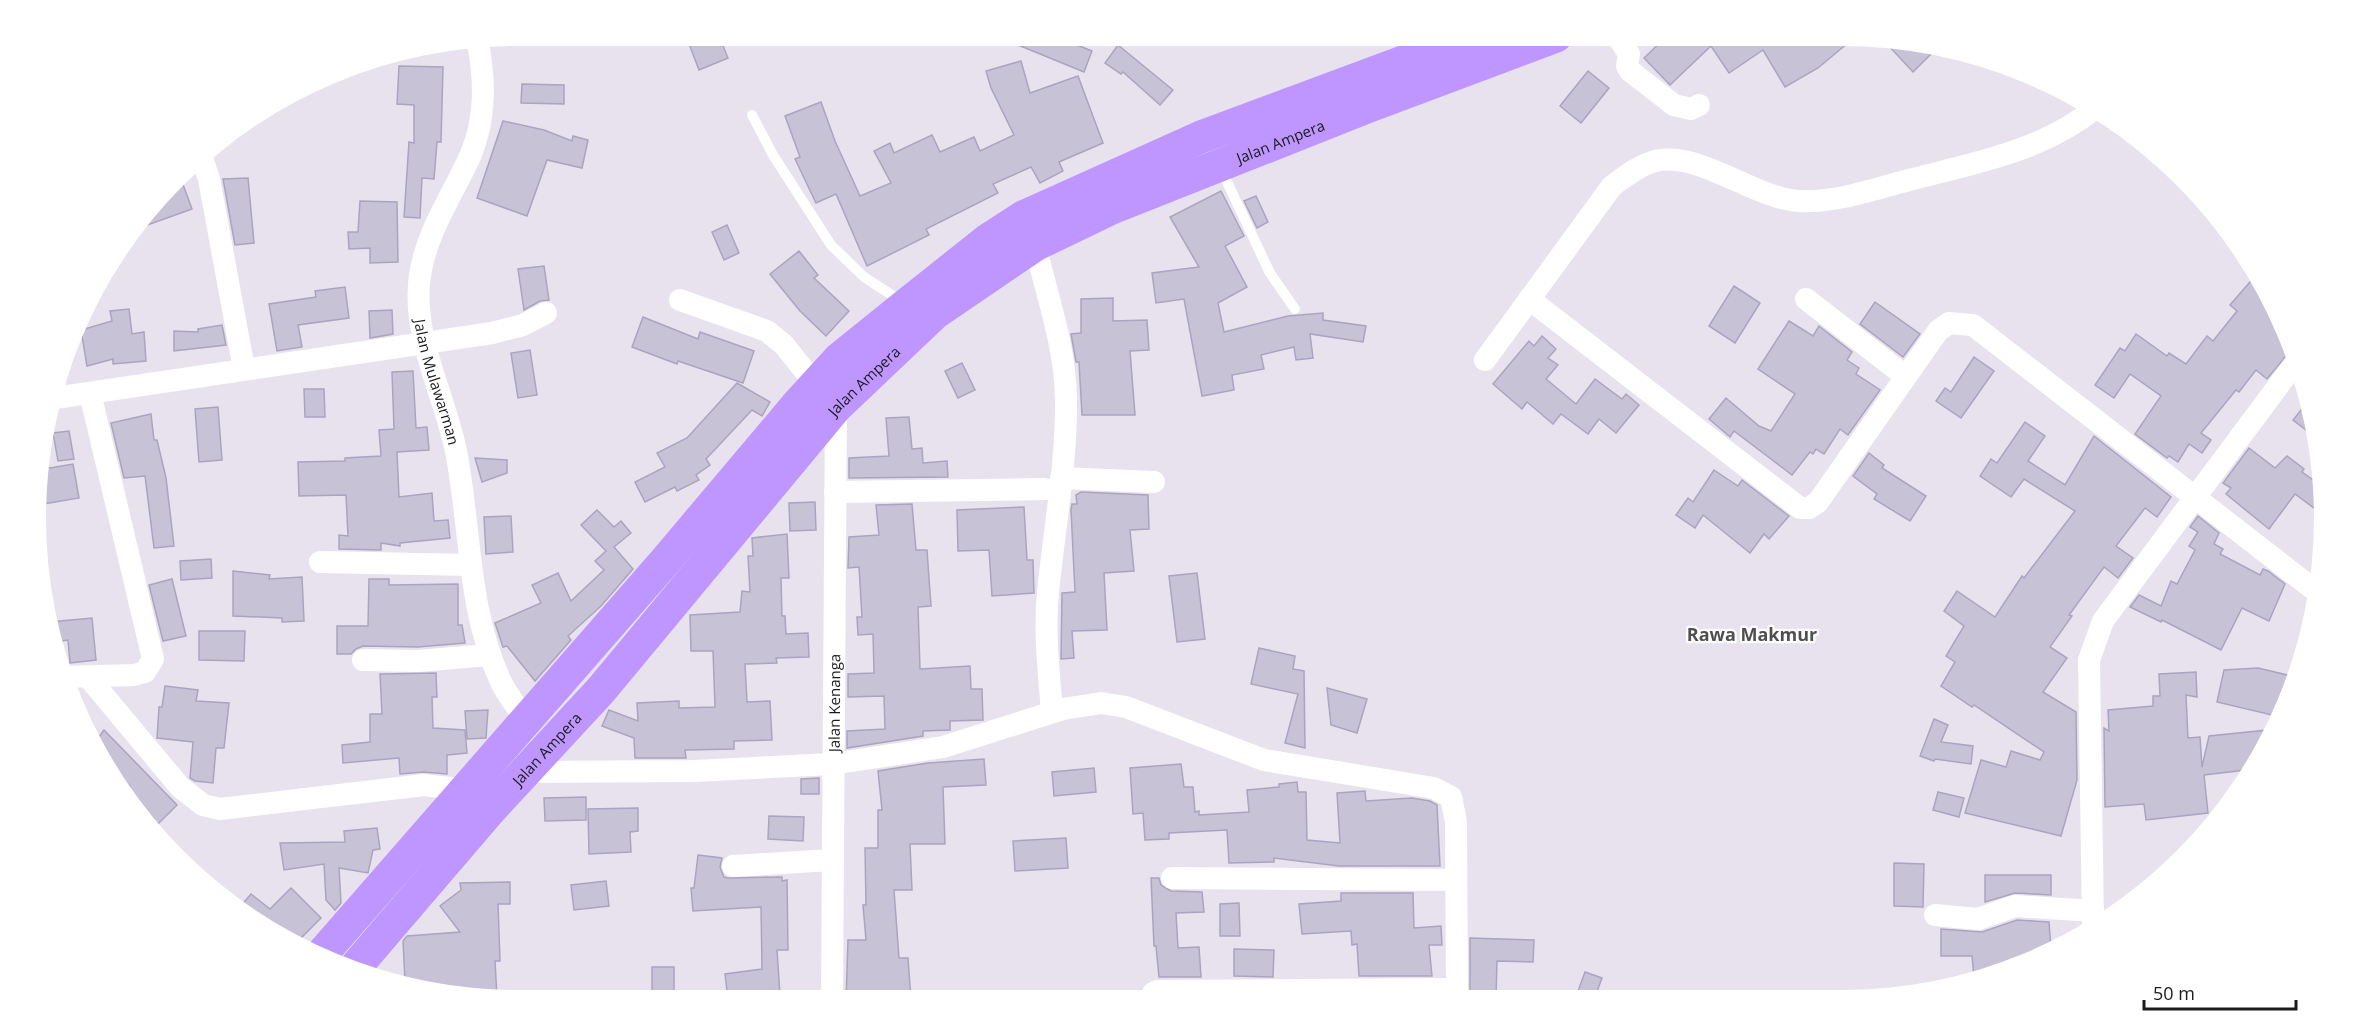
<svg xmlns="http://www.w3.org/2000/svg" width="2360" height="1036" viewBox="0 0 2360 1036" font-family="'Open Sans',sans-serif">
	<rect width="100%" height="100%" fill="#e8e2ee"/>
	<g fill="#c7c2d5" stroke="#aba4c0" stroke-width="1.5">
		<polygon points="686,36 719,36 728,58 699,70"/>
		<polygon points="996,36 1082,36 1077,45 1092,51 1084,72"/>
		<polygon points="1667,36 1842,36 1854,38 1818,68 1785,87 1763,50 1729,73 1711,46 1670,85 1644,58"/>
		<polygon points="1886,43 1913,48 1934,51 1913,72"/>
		<polygon points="1118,45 1173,90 1160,105 1123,72 1121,74 1105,63"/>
		<polygon points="1021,61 1030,93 1078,76 1103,143 1059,162 1063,171 1040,183 1031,167 993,184 998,193 926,229 929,235 867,266 836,194 816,203 795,159 800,157 785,116 821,102 835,141 860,196 891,183 874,151 890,143 894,153 932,135 940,152 974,137 980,151 1014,135 991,88 986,71"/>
		<polygon points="399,66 443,67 441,142 437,142 434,179 422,178 420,218 404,217 409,142 414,143 414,105 397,104"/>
		<polygon points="1588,71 1609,88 1581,123 1560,106"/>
		<polygon points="522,84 564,85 564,104 521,103"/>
		<polygon points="503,121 544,130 572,141 573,136 588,140 582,168 547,160 527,216 477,198"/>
		<polygon points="248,178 254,243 235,245 223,179"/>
		<polygon points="181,179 192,209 142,227"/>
		<polygon points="1221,191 1244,236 1225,246 1247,287 1218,303 1224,332 1288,316 1323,313 1323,320 1366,326 1363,342 1310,334 1313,358 1296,360 1294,347 1261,355 1264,369 1232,375 1234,390 1202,396 1184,299 1156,303 1152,273 1199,267 1170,217"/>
		<polygon points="1256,196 1268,222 1257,228 1244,201"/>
		<polygon points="360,201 397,202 398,262 370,263 370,248 349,249 348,232 358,232"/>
		<polygon points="727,225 739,253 724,260 712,232"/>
		<polygon points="799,251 818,275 814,278 849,311 826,336 800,311 770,274"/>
		<polygon points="544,266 549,300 540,301 524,310 518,269"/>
		<polygon points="2256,275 2274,305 2291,350 2267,379 2256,370 2239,392 2236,390 2201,433 2211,440 2202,453 2189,444 2178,462 2169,456 2167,458 2135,434 2161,396 2130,374 2114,398 2095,385 2120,348 2125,351 2136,334 2167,356 2169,353 2186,364 2207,336 2213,341 2237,311 2230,305"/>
		<polygon points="1734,286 1760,303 1735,343 1709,326"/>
		<polygon points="345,287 349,318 298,325 302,347 277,351 269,304 316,297 315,291"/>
		<polygon points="1113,298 1113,321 1147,320 1149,350 1130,351 1135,415 1082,415 1079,362 1076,362 1071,334 1081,333 1081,299"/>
		<polygon points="1875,302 1920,334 1903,357 1860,324"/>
		<polygon points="129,309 132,334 144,332 146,361 113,364 113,359 87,366 81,330 112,321 110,311"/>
		<polygon points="392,310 393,334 370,338 369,311"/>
		<polygon points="643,317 698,339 700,332 754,351 743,383 678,361 677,364 632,347"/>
		<polygon points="1789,321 1813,336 1819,326 1852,352 1847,360 1859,368 1856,374 1880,390 1848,435 1840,429 1824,454 1816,449 1813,454 1810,452 1792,475 1734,431 1730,437 1709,419 1726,398 1759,426 1771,431 1795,394 1758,369"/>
		<polygon points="222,325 226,345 174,351 174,331 198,332 198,329"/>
		<polygon points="1542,336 1556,349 1548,358 1558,365 1546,379 1576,404 1595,379 1622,399 1626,394 1639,405 1616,433 1599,419 1588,434 1561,414 1553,424 1527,402 1522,409 1493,384 1529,341 1534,346"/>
		<polygon points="530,350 537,395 518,398 511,353"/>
		<polygon points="1974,357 1994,371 1961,418 1936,401 1945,388 1951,392"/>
		<polygon points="962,363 975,390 958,398 945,371"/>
		<polygon points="413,371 416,428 427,427 429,450 397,452 399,497 432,493 434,521 448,520 450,538 400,543 400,546 381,543 381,550 339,549 339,535 348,536 346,495 299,496 298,462 345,461 345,458 381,456 379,430 394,429 392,372"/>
		<polygon points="737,383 770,402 762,416 752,410 706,459 710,465 696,475 699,480 677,491 675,487 645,502 635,482 665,467 657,453 687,438"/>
		<polygon points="304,389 324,389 325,417 305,417"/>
		<polygon points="2309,400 2311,416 2315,437 2293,420"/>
		<polygon points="218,407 222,460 199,462 195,409"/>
		<polygon points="151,414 154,440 157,440 166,478 174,546 154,548 145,476 124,478 111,423"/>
		<polygon points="909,417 912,449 922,448 923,463 947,461 948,477 849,478 849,458 889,456 886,418"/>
		<polygon points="2025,422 2045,436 2028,461 2065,485 2094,436 2171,497 2157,517 2145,508 2116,546 2133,558 2118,578 2104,567 2069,615 2072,616 2050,647 2067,658 2043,692 2076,712 2077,780 2061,836 1965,813 1981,760 2006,767 2011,751 2040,760 2044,752 1974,705 1972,707 1941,686 1955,662 1946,656 1964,626 1944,611 1957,591 1995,617 2022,576 2024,578 2075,511 2024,479 2011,497 1980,476 1991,459 1997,463"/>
		<polygon points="69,431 74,459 58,461 53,433"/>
		<polygon points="2249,448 2275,468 2287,456 2304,469 2302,472 2323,487 2322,514 2295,494 2269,529 2226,494 2231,488 2223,483"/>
		<polygon points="1869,453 1884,465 1882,468 1926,496 1910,521 1874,499 1877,494 1853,476"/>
		<polygon points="475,458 507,460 507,473 482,482"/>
		<polygon points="73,464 79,498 43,504 44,469"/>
		<polygon points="1714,470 1738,486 1742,480 1789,516 1769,539 1764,534 1750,553 1703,515 1695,528 1676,515 1688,498 1693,502"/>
		<polygon points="1081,492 1148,495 1149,529 1130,530 1134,571 1104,573 1107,630 1072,631 1074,658 1061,659 1062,593 1075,592 1071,510 1072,504 1077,504 1076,495"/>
		<polygon points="815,502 816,530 790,531 789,503"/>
		<polygon points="912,504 916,550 927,550 931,606 918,607 920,669 970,666 971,689 982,689 983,720 950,721 950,730 923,731 923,736 847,748 847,731 885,729 884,696 848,697 848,674 874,673 873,634 858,635 857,617 862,617 859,567 848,568 849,537 879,535 876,505"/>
		<polygon points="1024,507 1027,560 1033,560 1034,593 992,596 989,550 958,551 957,510"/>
		<polygon points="597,510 614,527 621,521 631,533 614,547 633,569 601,606 568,636 571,640 535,681 507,646 503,647 495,623 541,603 532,585 558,573 571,601 604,570 595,561 606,551 581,525"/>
		<polygon points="511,516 513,552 486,554 484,517"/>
		<polygon points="2198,516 2219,533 2214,544 2223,549 2220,554 2260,575 2263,569 2268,571 2285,584 2269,621 2242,608 2221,650 2162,620 2161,622 2130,607 2139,595 2161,606 2171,581 2177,584 2195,550 2189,546 2198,532 2190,527"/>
		<polygon points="787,534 789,578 781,578 782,616 785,616 786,634 808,633 809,657 776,658 777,663 745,664 747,702 770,701 772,740 734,741 734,749 685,750 686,758 635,758 634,738 602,726 609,710 638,721 637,703 679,701 679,708 715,707 713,651 691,651 690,615 740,612 742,591 750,592 748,556 753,556 752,538"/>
		<polygon points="211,559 212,578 181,580 180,561"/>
		<polygon points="233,571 270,575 269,579 302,577 304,621 282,622 282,618 233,616"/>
		<polygon points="1197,573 1205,639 1177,642 1169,576"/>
		<polygon points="172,579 186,636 163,641 149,585"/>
		<polygon points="369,579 389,579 389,585 458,584 458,625 462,625 465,643 418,647 363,646 356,649 351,654 337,654 337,626 368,626"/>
		<polygon points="92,618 96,660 70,663 68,640 54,642 50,622"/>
		<polygon points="199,631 245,631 244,661 199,660"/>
		<polygon points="1259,648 1295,656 1293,669 1304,671 1305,748 1285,743 1298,694 1251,684"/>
		<polygon points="2258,668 2296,677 2276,716 2217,702 2224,670"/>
		<polygon points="2196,672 2197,697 2186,695 2188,738 2200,737 2202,767 2209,736 2268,730 2246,770 2204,775 2208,813 2146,820 2144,804 2105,807 2104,728 2109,731 2108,710 2153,706 2153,696 2160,696 2159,674"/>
		<polygon points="436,673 437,697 432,697 433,728 465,730 467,753 447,755 447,774 423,772 400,774 399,758 343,763 342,745 370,742 370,714 382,714 380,674"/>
		<polygon points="165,686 198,690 196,701 229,703 224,748 216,748 213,783 195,781 190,778 193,742 157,738 159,707 162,707"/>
		<polygon points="1327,688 1367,699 1357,733 1331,725"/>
		<polygon points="488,710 486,738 467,739 465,711"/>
		<polygon points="1934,719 1948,725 1941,742 1973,746 1971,764 1935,759 1934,761 1920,756"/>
		<polygon points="104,730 177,805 156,826 126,790 130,786 115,772 117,770 100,757 94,744"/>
		<polygon points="984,759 986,785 943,787 945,844 910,844 912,890 894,890 899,958 908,958 911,999 846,999 848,940 866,940 863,905 866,905 865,848 878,848 878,810 882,810 878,771 928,763"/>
		<polygon points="1181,764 1184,787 1193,787 1195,812 1199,811 1199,815 1249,812 1247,790 1279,787 1279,784 1297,782 1298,792 1306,792 1307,840 1340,843 1337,793 1365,791 1366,801 1412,798 1430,801 1437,805 1440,866 1339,866 1274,858 1274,862 1229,863 1227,830 1169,833 1169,839 1145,840 1143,813 1133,814 1130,768"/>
		<polygon points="1094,768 1096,792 1054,796 1052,772"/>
		<polygon points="819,778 819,794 801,794 801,779"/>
		<polygon points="1938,792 1964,798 1959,817 1933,810"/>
		<polygon points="586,797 586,820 545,821 544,798"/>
		<polygon points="638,808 638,831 630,832 631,852 589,854 588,809"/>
		<polygon points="769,816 804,817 803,841 768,839"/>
		<polygon points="377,828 380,849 373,850 368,873 339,868 341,903 335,910 326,900 324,864 284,870 280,843 345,842 344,831"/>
		<polygon points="1066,838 1068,868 1015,871 1013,841"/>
		<polygon points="698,855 722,858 720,867 724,877 728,878 782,877 782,881 787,880 788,950 777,950 780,995 728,999 725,974 762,969 761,907 693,911 691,888 694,888"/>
		<polygon points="1894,863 1924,864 1923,907 1894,906"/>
		<polygon points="1985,875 2051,875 2051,895 2015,893 1985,902"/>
		<polygon points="1151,878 1159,878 1161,885 1171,891 1202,892 1204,912 1176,913 1178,948 1199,947 1201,977 1159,977 1156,946 1154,946"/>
		<polygon points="606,881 609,906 574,910 571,885"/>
		<polygon points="510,882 510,904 498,904 500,961 495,961 497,997 405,981 403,941 407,936 460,932 440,906 461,890 460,883"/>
		<polygon points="291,888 321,918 295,944 277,936 239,908 251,894 270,909"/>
		<polygon points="1341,893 1413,893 1414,928 1441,926 1442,945 1429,945 1432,976 1359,976 1357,944 1352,945 1351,931 1302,934 1299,904 1341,901"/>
		<polygon points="1239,903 1240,936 1220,936 1220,904"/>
		<polygon points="2017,920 2049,922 2051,949 2027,963 1974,977 1972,956 1941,956 1941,929 1982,932"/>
		<polygon points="1470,938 1534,940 1533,962 1497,961 1496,997 1470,997"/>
		<polygon points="1234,949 1274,950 1273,977 1234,976"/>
		<rect x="652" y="967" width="22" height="33"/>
		<polygon points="1585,972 1602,978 1595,997 1576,997"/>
	</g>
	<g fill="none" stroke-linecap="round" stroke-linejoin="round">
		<g stroke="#fff" stroke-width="10">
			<polyline points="752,115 773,155 831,245 864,277 904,303"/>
			<polyline points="1220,167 1270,273 1295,309"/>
		</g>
		<g stroke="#fff" stroke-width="22">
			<polyline points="1617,36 1629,54 1627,66 1630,71 1674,105 1691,109 1699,105"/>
			<path id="s1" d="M 478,43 C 485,81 486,117 471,154 C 453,195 427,230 420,275 C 411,335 444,393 456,451 C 471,528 467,609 501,682 C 507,695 518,708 526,720"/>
			<polyline points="201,155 209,179 244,369"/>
			<path d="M 1035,245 C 1047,295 1065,346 1066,398 C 1067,463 1054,529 1048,593 C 1044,633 1049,673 1052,712"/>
			<polyline points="1529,299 1800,508 1809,508 1818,502 1938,331 1949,323 1973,325 2317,592"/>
			<polyline points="1806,299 1905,376"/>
			<polyline points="680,300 767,331 784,345 816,385"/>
			<path d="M 1485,360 L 1612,186 C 1626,176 1638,166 1655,161 C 1697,150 1754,198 1798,201 C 1834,203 1871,190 1905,181 C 1970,164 2041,152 2094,109"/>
			<polyline points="55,398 492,333 523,325 546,313"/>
			<polyline points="1061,478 1154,482"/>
			<polyline points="835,492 1045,489"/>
			<polyline points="320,562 471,565"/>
			<polyline points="363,660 418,661 489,655"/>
			<polyline points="64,677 134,675 145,672 153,659 90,393"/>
			<polyline points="89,678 180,787 203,805 220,809 424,785 467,790 473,796"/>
			<polyline points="525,772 694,771 832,764 943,747 1063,709 1101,703 1126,707 1264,760 1434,788 1451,797 1456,822 1457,997"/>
			<polyline points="733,866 832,860"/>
			<polyline points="1172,878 1456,880"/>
			<polyline points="1935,915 1978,919 2015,906 2093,911"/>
			<polyline points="2093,925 2089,660 2103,621 2296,362"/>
			<polyline points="1152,998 1153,993 1157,991 1457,989"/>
			<path id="s2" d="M 832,999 L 836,407"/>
		</g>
		<g stroke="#bf96ff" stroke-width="33">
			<polyline points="321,955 667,559 797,405 840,358 907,304 989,239 1023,217 1201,137 1473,36"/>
			<path id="s3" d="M 353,970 L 490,810 L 601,690 L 836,407 L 935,313 L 1035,245 L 1112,208 L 1367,107 L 1556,36"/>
		</g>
	</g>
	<g text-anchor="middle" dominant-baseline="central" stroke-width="4.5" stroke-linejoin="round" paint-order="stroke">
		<g font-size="15" fill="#1c1c1c" stroke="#fff">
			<text stroke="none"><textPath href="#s3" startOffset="1266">Jalan Ampera</textPath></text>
			<text stroke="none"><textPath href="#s1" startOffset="354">Jalan Mulawarman</textPath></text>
			<text stroke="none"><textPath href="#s3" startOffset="780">Jalan Ampera</textPath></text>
			<text stroke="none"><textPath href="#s2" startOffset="296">Jalan Kenanga</textPath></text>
			<text stroke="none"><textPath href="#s3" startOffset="294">Jalan Ampera</textPath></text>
		</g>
		<g font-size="18" font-weight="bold" fill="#4f4f4f" stroke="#fff">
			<text x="1752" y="634">Rawa Makmur</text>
		</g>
	</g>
	<path d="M0 0H2360V1036H0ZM518 46H1842A472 472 0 0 1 2314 518V518A472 472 0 0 1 1842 990H518A472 472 0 0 1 46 518V518A472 472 0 0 1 518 46Z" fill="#fff" fill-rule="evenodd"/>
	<path d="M2144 1000v9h152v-9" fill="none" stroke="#1c1c1c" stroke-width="3"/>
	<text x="2153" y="1000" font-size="18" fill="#1c1c1c" stroke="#ffffff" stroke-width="4.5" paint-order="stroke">50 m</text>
</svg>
